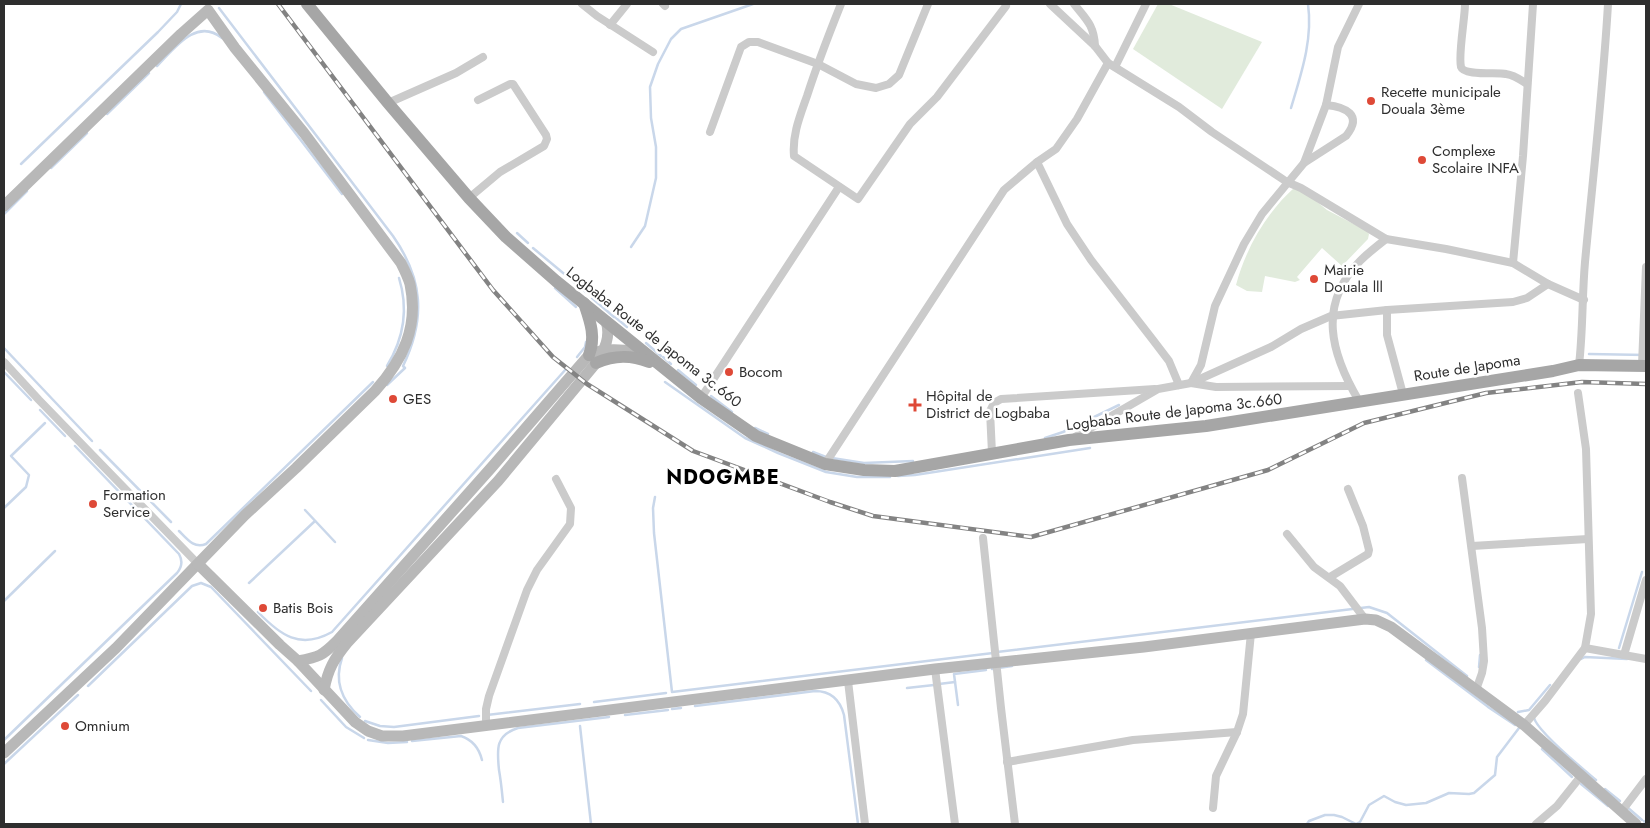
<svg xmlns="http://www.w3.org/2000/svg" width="1650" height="828" viewBox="0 0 1650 828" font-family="Jost,sans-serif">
	<rect width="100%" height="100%" fill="#fff"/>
	<g fill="#e1ebdc">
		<polygon points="1158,4 1169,4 1262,42 1222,109 1133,49"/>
		<path d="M 1295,187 L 1305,192 L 1327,210 L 1367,231 L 1369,234 L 1368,239 L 1342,266 L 1322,248 L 1297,277 L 1300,280 L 1295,282 L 1265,276 L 1262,292 L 1247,291 L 1236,285 C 1246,248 1266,213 1295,187 Z"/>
	</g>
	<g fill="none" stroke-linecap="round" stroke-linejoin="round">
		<g stroke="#c9d7ea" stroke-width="2.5">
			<path d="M 219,8 L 393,236 C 423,279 426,318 403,366 L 405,368 L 387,385"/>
			<path d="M 157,66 C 174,49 196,17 222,38"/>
			<polyline points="264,92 342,194"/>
			<path d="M 1291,108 C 1301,74 1313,40 1308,4"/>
			<polyline points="107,114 149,73"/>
			<polyline points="21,164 158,32 177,12 181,4"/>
			<polyline points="51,168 87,133"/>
			<polyline points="4,214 27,191"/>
			<polyline points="517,233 528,243"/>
			<polyline points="631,247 645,226 656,178 656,147 651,118 650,87 658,64 671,39 681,29 753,4"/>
			<polyline points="533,248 586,292"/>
			<polyline points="555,288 576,307"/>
			<polyline points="592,298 614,317"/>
			<polyline points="615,317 627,327"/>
			<polyline points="646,343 661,356"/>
			<polyline points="4,348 92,441"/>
			<polyline points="1589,354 1646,355"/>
			<polyline points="577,357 585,347 586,342"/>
			<polyline points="663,357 671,364"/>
			<path d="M 387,366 C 404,338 409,310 399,278"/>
			<polyline points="678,370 696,385"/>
			<polyline points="4,372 31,400"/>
			<polyline points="665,382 745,438 778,453 826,472 857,477 890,477"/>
			<polyline points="711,396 732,412"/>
			<polyline points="40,410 65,436"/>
			<polyline points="755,428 768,434"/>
			<polyline points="1045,438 1063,432 1119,405"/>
			<polyline points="100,450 171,522"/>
			<polyline points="813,452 826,457"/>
			<polyline points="832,458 864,463 913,461"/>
			<polyline points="898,476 915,475 1090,448"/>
			<polyline points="655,497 653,508 654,533 672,692 993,653"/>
			<polyline points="4,508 26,487 29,475 11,456 45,423"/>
			<polyline points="305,510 335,542"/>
			<path d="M 179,531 C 187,539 194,549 206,544 L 373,382"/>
			<polyline points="249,583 315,521"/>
			<polyline points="4,601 55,551"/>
			<path d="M 258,612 C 280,635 300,650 332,632 L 566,369"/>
			<polyline points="1619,648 1642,572"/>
			<polyline points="997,652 1369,607 1387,613 1467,676"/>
			<path d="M 342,658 C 334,681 342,701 360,717"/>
			<polyline points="1581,659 1585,657 1627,659"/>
			<polyline points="1426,660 1487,706"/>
			<polyline points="1479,667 1480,655"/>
			<polyline points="992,669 1012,666"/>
			<polyline points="939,684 955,682"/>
			<polyline points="88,686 192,586 201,583 211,587 311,691"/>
			<polyline points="907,688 934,685"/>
			<polyline points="321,700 346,727 364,738"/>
			<polyline points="594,702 666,693"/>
			<polyline points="958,705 954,674 986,670"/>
			<path d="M 695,706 L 815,691 C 831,691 840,700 844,715 L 858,824"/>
			<polyline points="1488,707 1515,725"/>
			<polyline points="672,709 681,708"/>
			<polyline points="1518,712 1529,710 1550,685"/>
			<polyline points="487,715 580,704"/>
			<polyline points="625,715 668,710"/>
			<path d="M 1534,718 C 1538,732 1583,769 1596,780"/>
			<polyline points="365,721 380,726 394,727 479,716"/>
			<polyline points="580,726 591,824"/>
			<path d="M 4,740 L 177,573 C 182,567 183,561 179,554 L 75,446"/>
			<polyline points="368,740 388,743 407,742"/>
			<path d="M 412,741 L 461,736 C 473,740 479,748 482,760"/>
			<polyline points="1542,749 1572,777"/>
			<polyline points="4,764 78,695"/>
			<polyline points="1581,784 1608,806"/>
			<polyline points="1605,789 1620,801"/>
			<path d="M 503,802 C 502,792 501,781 499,770 C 497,750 495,735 518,728 L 609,717"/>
			<polyline points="1627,807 1642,820"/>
			<polyline points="1644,821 1646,824"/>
			<polyline points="1307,824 1309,821 1325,815 1334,815 1342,817 1356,824"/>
			<polyline points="1356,824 1360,822 1369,805 1384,796 1395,802 1406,805 1426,803 1449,793 1469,794 1474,793 1495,775 1497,757 1519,728"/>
		</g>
		<g stroke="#cbcbcb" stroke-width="8">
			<polyline points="582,4 597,16 653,52"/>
			<polyline points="663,4 665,6"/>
			<path d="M 841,4 C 829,34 817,65 807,96 C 800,116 792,135 794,156 L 858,199 L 910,124 L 937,97 L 1006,6"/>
			<polyline points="1050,4 1095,46 1108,63"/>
			<path d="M 1074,4 C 1086,19 1094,25 1095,46"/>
			<path d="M 1465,4 C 1465,18 1458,55 1461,67 C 1464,76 1498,72 1506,74 C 1514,75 1521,80 1527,84"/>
			<polyline points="610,25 627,4"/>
			<polyline points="1115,67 1146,4"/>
			<polyline points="388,103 456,73 483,57"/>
			<polyline points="710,132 741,47 749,42 758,42 818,64 856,84 876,88 889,84 899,75 928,4"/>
			<polyline points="1037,162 1067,224 1091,260 1153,340 1169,361 1179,385"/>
			<path d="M 1304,163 L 1346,136 C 1363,115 1346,107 1326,105"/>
			<polyline points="469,198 500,172 544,146 547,139 546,135 513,84 510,84 478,100"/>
			<polyline points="1513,263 1523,156 1533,4"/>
			<polyline points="1387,310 1387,335 1403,394"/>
			<polyline points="4,362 39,400 198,564"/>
			<path d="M 1579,365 C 1583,331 1582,297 1585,262 C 1593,176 1603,90 1608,4"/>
			<polyline points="1642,365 1646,267"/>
			<polyline points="1350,386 1216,387 1191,383 1201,365 1215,306 1244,244 1262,214 1304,163 1326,105 1338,47 1359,4"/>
			<polyline points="701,398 839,187"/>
			<path d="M 1359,401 C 1331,354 1317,305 1360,261 C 1368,253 1377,246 1386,239"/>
			<polyline points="1075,437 1158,389 1191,383 1271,347 1301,329 1331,316 1387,310 1513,302 1527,298 1548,284"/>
			<polyline points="992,453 990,411 994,403 1001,399 1155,389"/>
			<polyline points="825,464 1004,190 1037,162 1056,149 1077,119 1108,63 1179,107 1212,132 1287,182 1301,188 1386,239 1446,249 1513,263 1548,284 1584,300"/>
			<polyline points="1462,478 1482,628 1484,661 1482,673 1476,690"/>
			<polyline points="1287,534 1314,567 1340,586 1365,619"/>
			<polyline points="983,538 1001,708 1015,824"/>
			<polyline points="1472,546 1588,539"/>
			<polyline points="1330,577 1368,554 1369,550 1363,526 1348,489"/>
			<polyline points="1585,648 1646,659"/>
			<polyline points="1624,655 1646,580"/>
			<polyline points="935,669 955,824"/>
			<polyline points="848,681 865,824"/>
			<polyline points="1524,725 1545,701 1585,648 1591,614 1586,449 1578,393"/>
			<polyline points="486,726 486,709 489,696 527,590 537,570 570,524 571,508 556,479"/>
			<polyline points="1007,762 1133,740 1237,732"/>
			<polyline points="1213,808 1216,776 1237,732 1243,714 1251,633"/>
			<polyline points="1621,812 1646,779"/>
			<polyline points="1536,824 1557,806 1581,776"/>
		</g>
		<g stroke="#b8b8b8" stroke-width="11">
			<path d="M 4,206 L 181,34 L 208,10 L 235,48 L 304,133 L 401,263 C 404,269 408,277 410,284 C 419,327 403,360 375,391 L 296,468 L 245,515 L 116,648 L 4,753"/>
			<polyline points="198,564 280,645 298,661 355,722 368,731 382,736 403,736 935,669 1144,647 1365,619 1376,620 1391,627 1524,725 1636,824"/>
			<path d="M 298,661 C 319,657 322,656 337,641 L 491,468 L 589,355 C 606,347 624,350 642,352"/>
			<path d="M 324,690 C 328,669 334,659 347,643 L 498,481 L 596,363 C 605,349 611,337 606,321"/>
		</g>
		<g stroke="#a6a6a6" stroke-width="12">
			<polyline points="307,4 388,103 469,198 506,237 556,281 701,398 756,436 825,464 864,470 895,471 1069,440 1206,426 1553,371 1579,365 1646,366"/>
			<path d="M 584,303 C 590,321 596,336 589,355"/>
			<path d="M 596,363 C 615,355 631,355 649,362"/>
		</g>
		<g stroke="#838383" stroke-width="4.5">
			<polyline id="rail" points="278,4 493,290 553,357 587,384 693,451 830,502 873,516 1031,537 1268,470 1364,423 1486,393 1582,382 1646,384"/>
		</g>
		<use href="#rail" stroke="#fff" stroke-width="2.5" stroke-dasharray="8" stroke-linecap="butt"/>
	</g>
	<g fill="#de4937" stroke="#fff" stroke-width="2">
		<circle cx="1371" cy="101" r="5"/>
		<circle cx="1422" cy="160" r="5"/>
		<circle cx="1314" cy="279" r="5"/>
		<circle cx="729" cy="372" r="5"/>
		<circle cx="393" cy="399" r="5"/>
		<path d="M912.5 397.5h5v5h5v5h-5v5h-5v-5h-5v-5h5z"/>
		<circle cx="93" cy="504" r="5"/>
		<circle cx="263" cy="608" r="5"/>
		<circle cx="65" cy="726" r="5"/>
	</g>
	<g text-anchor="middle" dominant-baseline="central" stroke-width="5" stroke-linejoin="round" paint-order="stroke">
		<g font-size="15" fill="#2e2e2e" stroke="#fff" text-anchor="start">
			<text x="1381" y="92">Recette municipale<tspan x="1381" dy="17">Douala 3ème</tspan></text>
			<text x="1432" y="151">Complexe<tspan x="1432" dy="17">Scolaire INFA</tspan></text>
			<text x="1324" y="270">Mairie<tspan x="1324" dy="17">Douala lll</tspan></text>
			<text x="739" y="372">Bocom</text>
			<text x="926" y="396">Hôpital de<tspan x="926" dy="17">District de Logbaba</tspan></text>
			<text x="403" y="399">GES</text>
			<text x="103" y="495">Formation<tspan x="103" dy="17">Service</tspan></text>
			<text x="273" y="608">Batis Bois</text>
			<text x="75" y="726">Omnium</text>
		</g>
		<g font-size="15" fill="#2e2e2e" stroke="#fff">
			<text transform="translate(654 337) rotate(38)">Logbaba Route de Japoma 3c.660</text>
			<text transform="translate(1467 368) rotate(-9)">Route de Japoma</text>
			<text transform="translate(1174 412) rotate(-7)">Logbaba Route de Japoma 3c.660</text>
		</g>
		<g font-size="20" font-weight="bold" letter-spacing="1" fill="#000" stroke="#fff">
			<text x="723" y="477">NDOGMBE</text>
		</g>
	</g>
	<rect width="1650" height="828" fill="none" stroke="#2e2e2e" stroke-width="10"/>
</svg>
